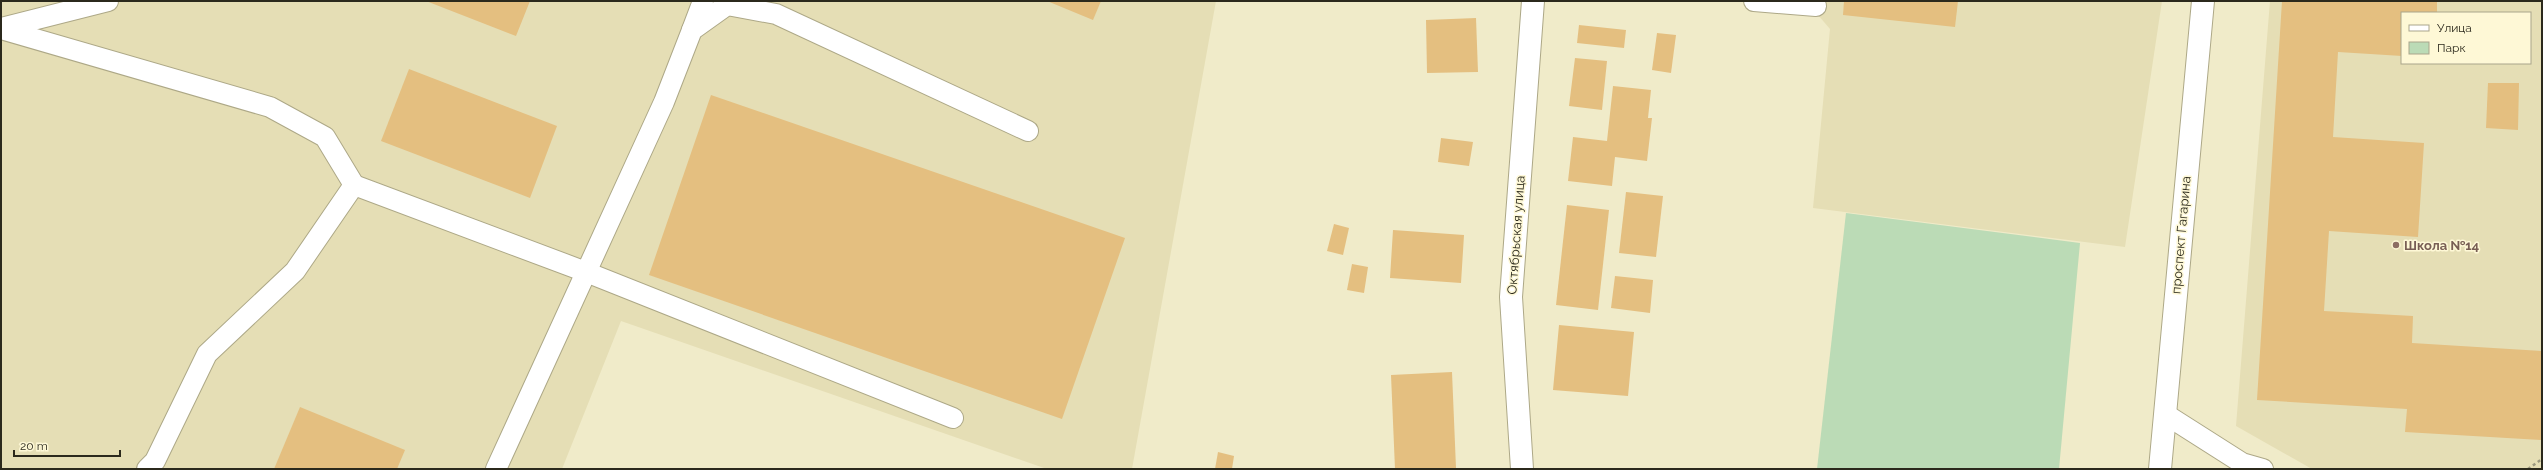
<svg xmlns="http://www.w3.org/2000/svg" width="2543" height="470" viewBox="0 0 2543 470" font-family="Raleway,sans-serif">
	<rect width="100%" height="100%" fill="#f0ebc9"/>
	<g fill="#e5deb5" fill-rule="evenodd">
		<polygon points="1,1 1216,1 1132,469 1047,469 621,321 562,469 1,469"/>
		<polygon points="1806,1 2162,1 2125,247 1813,208 1830,29"/>
		<path d="M 2270,1 L 2542,1 L 2542,469 L 2312,469 L 2236,426 ZM 2402,13 L 2530,13 L 2530,63 L 2402,63 Z"/>
	</g>
	<polygon fill="#bbdbb6" points="1846,213 2080,243 2059,469 1817,469"/>
	<g fill="#e4bf80">
		<polygon points="426,1 530,1 516,36"/>
		<polygon points="1047,1 1101,1 1093,20"/>
		<polygon points="1844,1 1958,1 1955,27 1843,15"/>
		<polygon points="2282,1 2437,1 2437,13 2402,13 2402,56 2338,52 2333,137 2424,143 2418,237 2329,231 2324,311 2413,316 2412,343 2542,351 2541,440 2405,432 2407,409 2257,400"/>
		<polygon points="1476,18 1478,72 1427,73 1426,20"/>
		<polygon points="1579,25 1626,30 1624,48 1577,43"/>
		<polygon points="1657,33 1676,35 1671,73 1652,70"/>
		<polygon points="1575,58 1607,61 1602,110 1569,106"/>
		<polygon points="409,69 557,126 530,198 381,141"/>
		<polygon points="2488,83 2519,83 2518,130 2486,128"/>
		<polygon points="1613,86 1651,90 1648,118 1652,118 1647,161 1615,157 1612,186 1568,181 1573,137 1607,141"/>
		<polygon points="711,95 1125,238 1062,419 649,275"/>
		<polygon points="1441,138 1473,142 1469,166 1438,162"/>
		<polygon points="1626,192 1663,196 1656,257 1619,253"/>
		<polygon points="1567,205 1609,210 1598,310 1556,305"/>
		<polygon points="1334,224 1349,228 1343,255 1327,251"/>
		<polygon points="1393,230 1464,235 1461,283 1390,278"/>
		<polygon points="1352,264 1368,267 1364,293 1347,290"/>
		<polygon points="1615,276 1653,280 1650,313 1611,308"/>
		<polygon points="1559,325 1634,332 1628,396 1553,390"/>
		<polygon points="1452,372 1456,468 1395,469 1391,375"/>
		<polygon points="300,407 405,450 397,469 274,469"/>
		<polygon points="1218,452 1234,456 1232,469 1215,469"/>
	</g>
	<g fill="none" stroke-linecap="round" stroke-linejoin="round">
		<g stroke="#ada887" stroke-width="22">
			<g id="service">
				<polyline points="1754,1 1816,6"/>
				<polyline points="1,28 108,1"/>
				<polyline points="1,29 270,107 325,137 354,185 295,271 207,354 155,461 147,469"/>
				<polyline points="692,30 703,1"/>
				<polyline points="354,185 586,272 953,418"/>
				<polyline points="2165,414 2242,463 2263,469"/>
				<polyline points="496,469 664,102 692,30 727,5 776,14 1028,131"/>
			</g>
		</g>
		<g stroke="#ada887" stroke-width="24">
			<polyline id="minor" points="2160,469 2203,1"/>
		</g>
		<g stroke="#ada887" stroke-width="24">
			<polyline id="tertiary" points="1522,469 1511,297 1533,1"/>
		</g>
		<polyline stroke="#9b987f" stroke-width="2.5" stroke-dasharray="3 3" stroke-linecap="butt" points="2528,469 2542,459"/>
		<use href="#service" stroke="#fff" stroke-width="20"/>
		<use href="#minor" stroke="#fff" stroke-width="22"/>
		<use href="#tertiary" stroke="#fff" stroke-width="22"/>
	</g>
	<circle fill="#8d6e63" stroke="#fef8d6" stroke-width="1.5" cx="2396" cy="245" r="4"/>
	<g text-anchor="middle" dominant-baseline="central" stroke-width="3" stroke-linejoin="round" paint-order="stroke">
		<g font-size="13" fill="#2b291c" stroke="#fef8d6">
			<text transform="translate(1516 235) rotate(-86)">Октябрьская улица</text>
			<text transform="translate(2181 235) rotate(-85)">проспект Гагарина</text>
		</g>
		<g font-size="13" font-weight="bold" fill="#785e54" stroke="#fef8d6" text-anchor="start">
			<text x="2404" y="245">Школа №14</text>
		</g>
	</g>
	<rect width="2543" height="470" fill="none" stroke="#2b291c" stroke-width="4"/>
	<rect x="2401" y="12" width="130" height="52" fill="#fef8d6" stroke="#aaa58c"/>
	<rect x="2409" y="25" width="20" height="6" fill="#ffffff" stroke="#aaa58c"/>
	<text x="2437" y="32" font-size="12" fill="#2b291c">Улица</text>
	<rect x="2409" y="42" width="20" height="12" fill="#bbdbb6" stroke="#aaa58c"/>
	<text x="2437" y="52" font-size="12" fill="#2b291c">Парк</text>
	<path d="M14 450v6h106v-6" fill="none" stroke="#2b291c" stroke-width="2"/>
	<text x="20" y="450" font-size="12" fill="#2b291c" stroke="#fef8d6" stroke-width="3" paint-order="stroke">20 m</text>
</svg>
